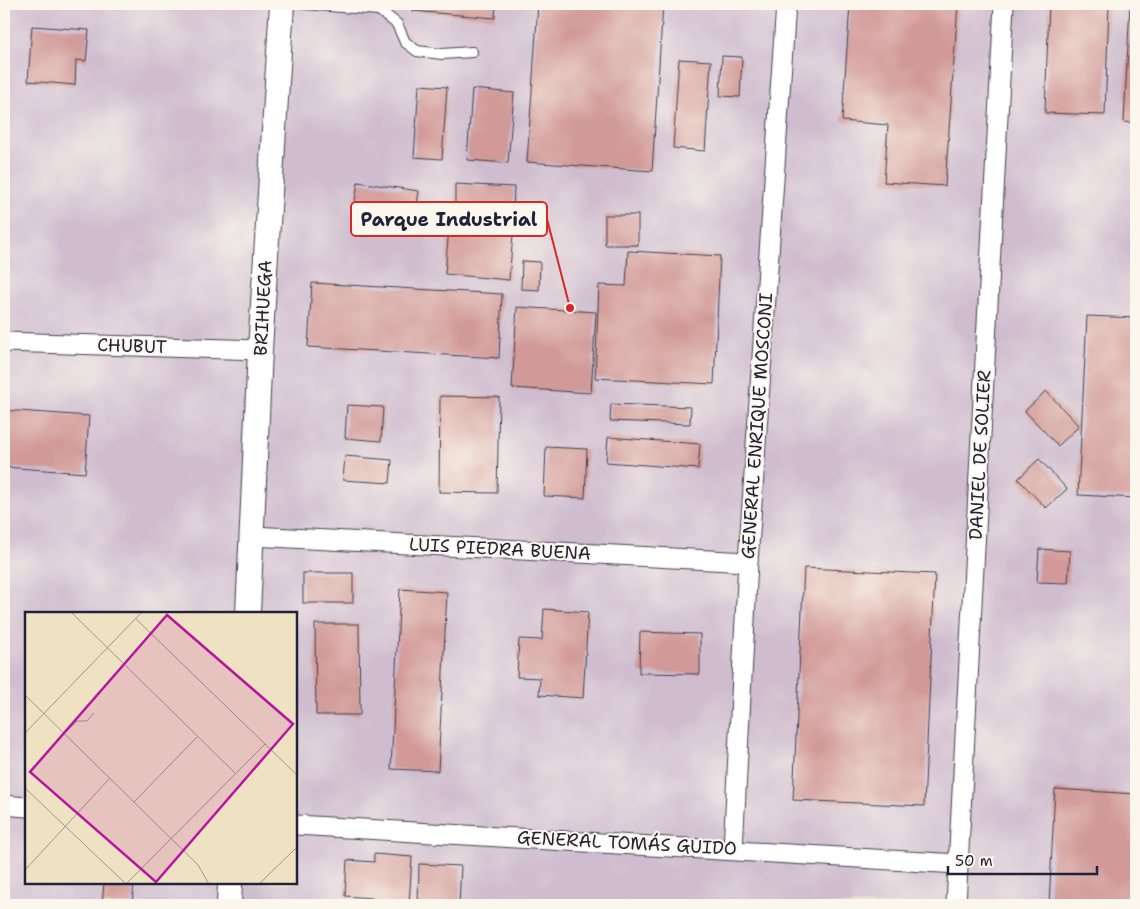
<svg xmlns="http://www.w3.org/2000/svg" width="1140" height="909" viewBox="0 0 1140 909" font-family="'Shantell Sans',sans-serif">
	<rect width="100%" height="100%" fill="#fbf7ec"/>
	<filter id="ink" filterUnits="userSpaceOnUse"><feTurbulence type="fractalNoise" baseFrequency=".02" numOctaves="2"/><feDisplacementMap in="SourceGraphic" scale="10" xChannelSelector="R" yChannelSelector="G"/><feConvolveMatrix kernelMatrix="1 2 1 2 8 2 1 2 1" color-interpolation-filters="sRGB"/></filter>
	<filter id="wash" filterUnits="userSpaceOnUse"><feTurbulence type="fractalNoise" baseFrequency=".0096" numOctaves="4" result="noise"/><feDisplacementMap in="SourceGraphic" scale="20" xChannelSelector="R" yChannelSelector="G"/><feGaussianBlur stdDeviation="1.12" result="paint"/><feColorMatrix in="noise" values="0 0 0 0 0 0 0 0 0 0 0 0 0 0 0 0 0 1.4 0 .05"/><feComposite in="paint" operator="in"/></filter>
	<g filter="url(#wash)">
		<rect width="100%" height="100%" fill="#efe2c3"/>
		<path fill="#cfbdcf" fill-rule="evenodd" d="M 4,4 L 1136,4 L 1136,905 L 4,905 ZM 26,613 L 296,613 L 296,883 L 26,883 Z"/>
		<g id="blocks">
			<g fill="#d19a98">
				<polygon points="414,4 496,4 495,18 413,11"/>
				<polygon points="538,4 663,4 652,171 527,162"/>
				<polygon points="850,4 958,4 945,186 884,182 888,125 842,121"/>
				<polygon points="1049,4 1109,4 1105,115 1045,113"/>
				<polygon points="1130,4 1136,4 1136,123 1124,122"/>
				<polygon points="32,26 89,30 86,61 76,60 75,85 28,81"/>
				<polygon points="722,56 742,57 740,97 720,96"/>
				<polygon points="679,59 711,61 705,151 673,148"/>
				<polygon points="419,85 447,87 442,159 414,157"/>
				<polygon points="472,89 514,93 508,163 467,160"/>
				<polygon points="358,182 419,191 413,231 352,222"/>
				<polygon points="455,184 514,187 513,215 455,212"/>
				<rect x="605" y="215" width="33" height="30"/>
				<polygon points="450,217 514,223 509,280 445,274"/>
				<polygon points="628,251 720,256 714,384 595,378 599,285 626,286"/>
				<polygon points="522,261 540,262 539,290 521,289"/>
				<polygon points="312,283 502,294 499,358 308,347"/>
				<polygon points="517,307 596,312 591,393 512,388"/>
				<polygon points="1087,316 1136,318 1136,498 1078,495"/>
				<polygon points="1046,391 1079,426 1058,446 1025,411"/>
				<polygon points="440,396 499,397 497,493 439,492"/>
				<polygon points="611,404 691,407 690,424 610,421"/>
				<polygon points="347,405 383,407 381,441 345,438"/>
				<polygon points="4,410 89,416 85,473 4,467"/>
				<polygon points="608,437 700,444 698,469 606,462"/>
				<polygon points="546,447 587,449 585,498 544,496"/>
				<polygon points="345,456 392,460 390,483 343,480"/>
				<polygon points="1039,459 1067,489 1046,508 1018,479"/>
				<polygon points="1039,549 1070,551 1068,583 1037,582"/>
				<polygon points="804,568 935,574 924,806 793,800"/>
				<rect x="303" y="573" width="50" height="30"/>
				<polygon points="400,589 447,592 438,771 391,769"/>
				<polygon points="544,609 588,612 583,698 539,695 540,678 517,677 519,639 542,640"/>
				<polygon points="315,624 359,624 360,715 316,715"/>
				<polygon points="640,632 700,634 700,674 639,673"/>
				<polygon points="1055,789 1136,794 1136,905 1049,905"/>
				<polygon points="374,854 412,857 409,905 371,905 372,898 345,896 347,860 374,862"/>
				<polygon points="419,864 461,866 459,905 418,905"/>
				<polygon points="104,883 134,883 132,905 102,905"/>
			</g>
		</g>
	</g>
	<g filter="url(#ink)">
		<use href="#blocks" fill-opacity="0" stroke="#413f4f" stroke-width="1"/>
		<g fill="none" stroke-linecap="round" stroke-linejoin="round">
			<g stroke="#413f4f" stroke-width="12">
				<polyline id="service" points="305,4 379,10 397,24 405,42 417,51 442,54 472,52"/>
			</g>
			<g stroke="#413f4f" stroke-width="21">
				<g id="minor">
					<polyline points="4,342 260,350"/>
					<polyline points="252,536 748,562"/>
					<polyline points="4,805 26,807"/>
					<polyline points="296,825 958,864"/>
					<polyline points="733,849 748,562 786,4"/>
					<polyline points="956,905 1004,4"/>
				</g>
			</g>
			<g stroke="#413f4f" stroke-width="26">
				<g id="tertiary">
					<polyline points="248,613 260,350 282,4"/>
					<polyline points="229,905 230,883"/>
				</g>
			</g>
			<use href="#service" stroke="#fff" stroke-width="10"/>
			<use href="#minor" stroke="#fff" stroke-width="19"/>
			<use href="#tertiary" stroke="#fff" stroke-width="24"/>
		</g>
	</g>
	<g text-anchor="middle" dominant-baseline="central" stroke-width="4" stroke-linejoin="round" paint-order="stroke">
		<g font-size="18" fill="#22223b" stroke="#fbf7ec">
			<text transform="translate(263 308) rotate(-87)">BRIHUEGA</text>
			<text transform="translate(132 346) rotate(2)">CHUBUT</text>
			<text transform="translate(757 426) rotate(-86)">GENERAL ENRIQUE MOSCONI</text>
			<text transform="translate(980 455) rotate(-87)">DANIEL DE SOLIER</text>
			<text transform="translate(500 549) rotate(3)">LUIS PIEDRA BUENA</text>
			<text transform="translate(627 843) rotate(3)">GENERAL TOMÁS GUIDO</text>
		</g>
	</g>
	<g transform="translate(25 612)">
		<rect width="272" height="272" fill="#efe2c3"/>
		<path fill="none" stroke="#9d958d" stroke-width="1" d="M 46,0 L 210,161M 111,7 L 273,164M 0,83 L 173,253 L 184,272M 0,121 L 117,0M 39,122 L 52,109 L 62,109 L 69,101M 0,176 L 101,272M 109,190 L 172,125M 0,258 L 85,166M 101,272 L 240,132M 234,272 L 270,237 L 273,239"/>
		<path fill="#b5179e" fill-opacity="0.15" stroke="#b5179e" stroke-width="2.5" d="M 142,3 L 268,112 L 131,270 L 5,160 Z"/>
		<rect width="272" height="272" fill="none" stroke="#22223b" stroke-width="2.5"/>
	</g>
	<path fill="none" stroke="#d62828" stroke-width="2" d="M570 308L547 219"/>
	<circle fill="#d62828" stroke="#fbf7ec" stroke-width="2" cx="570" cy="308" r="5"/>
	<rect fill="#fbf7ec" stroke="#d62828" stroke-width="2" x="351" y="202" width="196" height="34" rx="5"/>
	<g font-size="19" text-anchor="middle" font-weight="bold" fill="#22223b">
		<text x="449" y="226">Parque Industrial</text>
	</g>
	<rect width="1140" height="909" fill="none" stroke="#fbf7ec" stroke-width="20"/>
	<path d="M948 866v8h149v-8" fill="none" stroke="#22223b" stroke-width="2.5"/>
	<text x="955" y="866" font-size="15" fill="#22223b" stroke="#fbf7ec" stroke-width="4" paint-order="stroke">50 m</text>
</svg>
